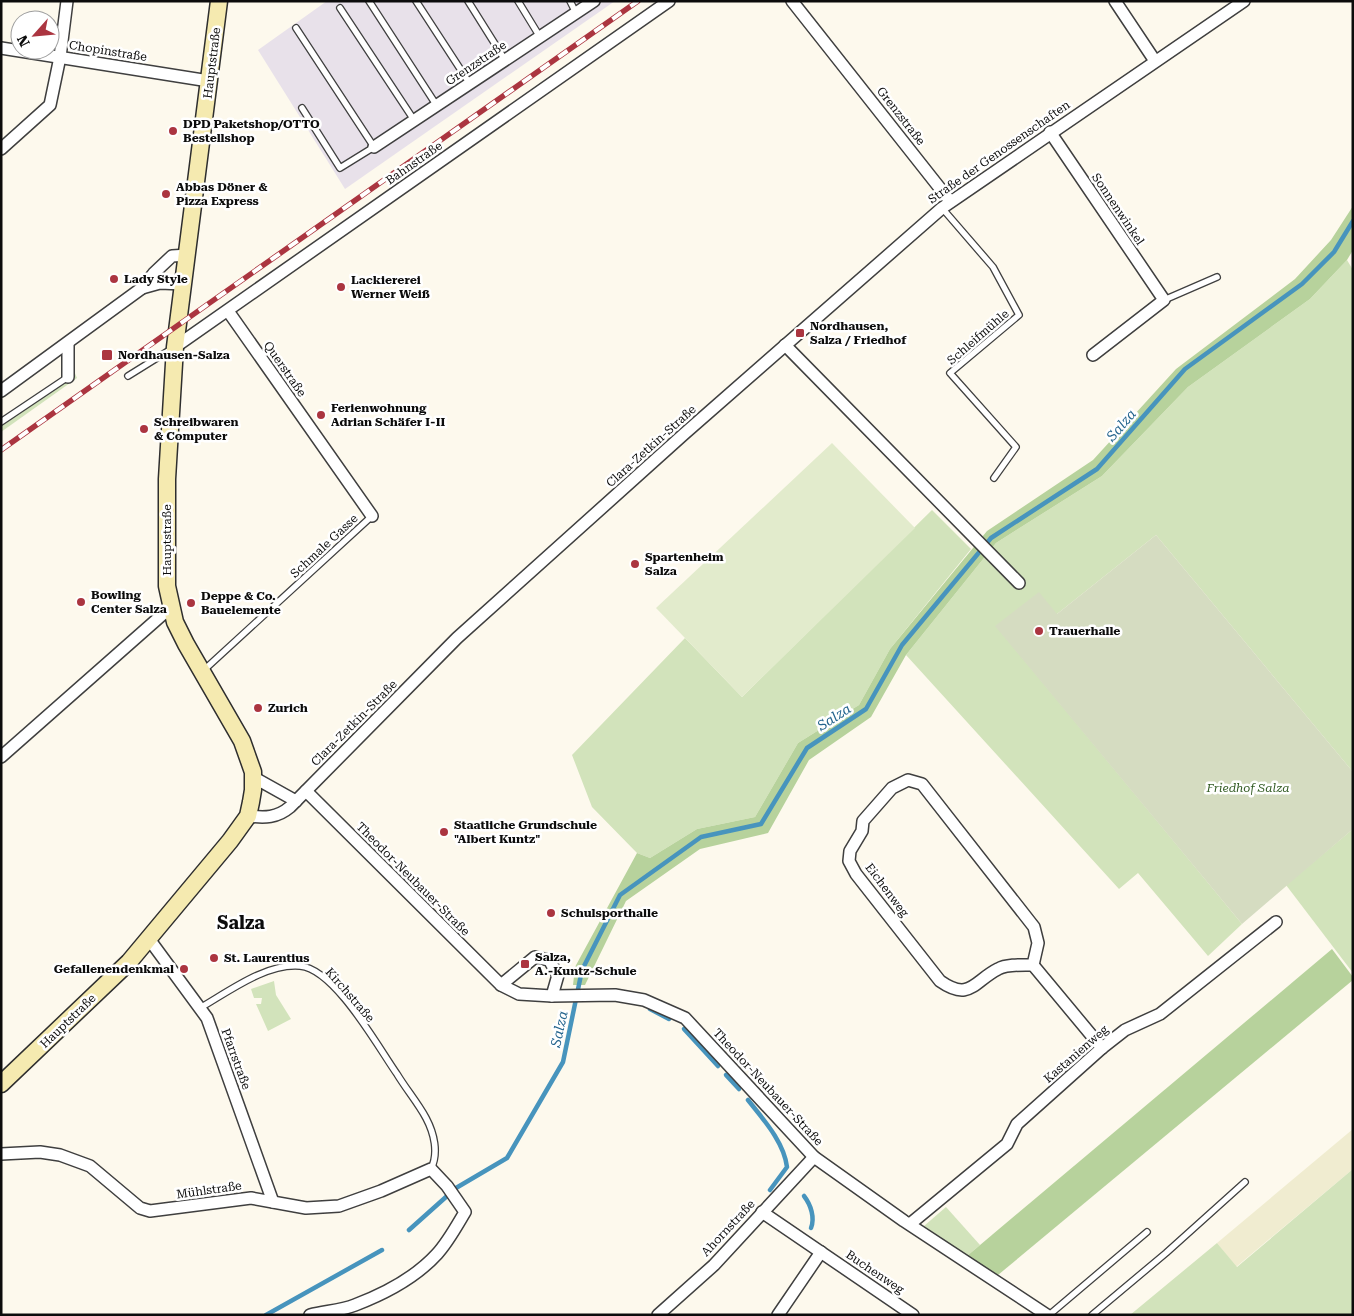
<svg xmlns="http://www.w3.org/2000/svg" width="1354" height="1316" viewBox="0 0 1354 1316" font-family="'Roboto Serif',serif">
	<rect width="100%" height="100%" fill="#fdf9ed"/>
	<polygon fill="#e8e1ea" points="327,1 615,1 345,189 258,50"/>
	<polygon fill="#f0ecd0" points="1353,1129 1353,1169 1236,1267 1217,1243"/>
	<g fill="#d2e3bb">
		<polygon points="1347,260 1353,270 1353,772 1156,535 1057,614 996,626 1242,924 1208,956 1138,873 1119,889 906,655 996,543 1102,476 1188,387 1310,299"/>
		<polygon points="74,371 77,378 1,432 1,420"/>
		<polygon points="932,510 971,549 890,649 859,705 798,743 755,817 697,829 650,858 637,853 592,807 572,755 685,638 742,697"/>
		<polygon points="1353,829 1353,973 1286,885"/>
		<polygon points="274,981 276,995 291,1019 268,1031 256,1004 261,1004 262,998 254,998 251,989"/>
		<polygon points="1353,1169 1353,1315 1130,1315 1217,1243 1237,1267"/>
		<polygon points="946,1207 980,1245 967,1256 924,1226"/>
	</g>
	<g fill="#b7d29c">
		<polygon points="1353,206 1353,250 1347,260 1310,299 1188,387 1102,476 996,543 906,655 871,717 809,760 768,833 700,849 626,901 585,985 573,985 575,967 637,853 650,858 697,829 755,817 798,743 859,705 890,649 987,531 1093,460 1176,369 1295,279 1331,240"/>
		<polygon points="1332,949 1353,977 1353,980 998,1275 967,1256"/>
	</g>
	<polygon fill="#d5dcc1" points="1156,535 1353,772 1353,829 1242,924 995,626 1039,592 1057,614"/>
	<polygon fill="#e2ebcc" points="832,443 915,528 742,697 656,608"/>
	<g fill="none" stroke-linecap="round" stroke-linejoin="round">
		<g stroke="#4794bd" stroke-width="4.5">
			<polyline points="650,1009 669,1019"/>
			<polyline points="684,1029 718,1066"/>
			<polyline points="726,1075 739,1089"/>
			<path d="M 748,1100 C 763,1119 784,1142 787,1167 L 770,1190"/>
			<path d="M 804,1196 C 811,1205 815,1218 811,1228"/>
			<polyline points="409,1230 456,1188 507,1158 563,1062 582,970 620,895 701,837 761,824 807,748 866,709 902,645 991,538 1097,469 1185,369 1302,284 1334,252 1353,221"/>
			<polyline points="266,1315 382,1250"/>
		</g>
		<g stroke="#3f3f3f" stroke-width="8">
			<g id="lane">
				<polyline points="369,1 437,106"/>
				<polyline points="416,1 470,84"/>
				<polyline points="468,1 505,60"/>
				<polyline points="518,1 540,37"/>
				<polyline points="570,1 576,13"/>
				<polyline points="340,8 414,120"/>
				<polyline points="296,28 374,147 340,168 302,108"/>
				<polyline points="942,208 993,267 1019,315 950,373 1016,447 994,478"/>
				<polyline points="1164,300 1217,277"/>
				<polyline points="128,376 173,348"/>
				<polyline points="1,422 68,377"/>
				<polyline points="204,670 372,516"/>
				<path d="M 200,1008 C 228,992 266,963 300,966 C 335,969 378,1047 397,1074 C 406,1089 418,1103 426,1118 C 434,1133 439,1153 431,1169"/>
				<polyline points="1049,1315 1147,1232"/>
				<polyline points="1092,1315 1166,1253 1245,1182"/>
			</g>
		</g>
		<g stroke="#3f3f3f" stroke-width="14">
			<g id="street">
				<polyline points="792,1 950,201"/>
				<polyline points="1115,1 1155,61"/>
				<polyline points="1,48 209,81"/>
				<polyline points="1050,132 1164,300 1093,355"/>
				<polyline points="374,147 594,1"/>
				<polyline points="1,149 50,105 60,57 67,1"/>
				<polyline points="142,288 160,283 183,284"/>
				<polyline points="228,311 372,516"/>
				<polyline points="68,343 68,377"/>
				<polyline points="785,345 1019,583"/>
				<polyline points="175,347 669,1"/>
				<polyline points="1,391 142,288 154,273 172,256 188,255"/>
				<polyline points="1,757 171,607"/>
				<polyline points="253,777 296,801"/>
				<path d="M 908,780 L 922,784 L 1034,927 L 1038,943 L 1033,965 C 1023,965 1007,964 998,969 C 974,981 970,1002 940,981 L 856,874 L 849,861 L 850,851 L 862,831 L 863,821 L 892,788 Z"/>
				<polyline points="306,791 501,985 519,994 552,996 615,995 644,1000 685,1018 814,1157 904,1221 1047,1315"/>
				<path d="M 248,816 C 265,818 277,818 290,807 L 457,638 L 684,434 L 942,208 L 1244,1"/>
				<polyline points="149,939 207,1018 273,1202"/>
				<polyline points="1033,965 1102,1048"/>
				<polyline points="501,985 535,957 549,960 558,975 552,996"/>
				<path d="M 1,1154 L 40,1152 L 60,1155 L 90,1166 L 140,1208 L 150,1211 L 251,1198 L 306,1208 L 339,1206 L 381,1191 L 431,1169 L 447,1186 L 465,1212 C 456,1227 448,1242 437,1254 C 416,1277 384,1294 355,1305 C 340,1311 325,1311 310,1315"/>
				<polyline points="762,1212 913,1315"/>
				<polyline points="910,1224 1007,1144 1017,1124 1102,1048 1125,1030 1160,1014 1276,922"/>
				<polyline points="658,1315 714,1265 814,1157"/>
				<polyline points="778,1315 821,1252"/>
			</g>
		</g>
		<g stroke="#2e2e2e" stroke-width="19">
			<polyline id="secondary" points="1,1084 129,962 230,841 248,816 251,802 253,790 253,772 242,741 186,644 175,622 167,586 167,479 175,347 219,1"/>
		</g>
		<use href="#lane" stroke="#fff" stroke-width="5.5"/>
		<use href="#street" stroke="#fff" stroke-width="11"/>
		<use href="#secondary" stroke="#f5eab0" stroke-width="16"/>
		<g stroke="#ab3540" stroke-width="5.5">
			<polyline id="rail" points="1,450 638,1"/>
		</g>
		<use href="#rail" stroke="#fff" stroke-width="4" stroke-dasharray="11" stroke-linecap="butt"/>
	</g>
	<g fill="#ab3540" stroke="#fff" stroke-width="2">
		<circle cx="173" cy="131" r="5"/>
		<circle cx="166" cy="194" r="5"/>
		<circle cx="114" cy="279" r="5"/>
		<circle cx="341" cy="287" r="5"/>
		<rect x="795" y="328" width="10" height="10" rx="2.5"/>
		<rect x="101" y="349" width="12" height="12" rx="2.5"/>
		<circle cx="321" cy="415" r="5"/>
		<circle cx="144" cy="429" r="5"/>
		<circle cx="635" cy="564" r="5"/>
		<circle cx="81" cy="602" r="5"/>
		<circle cx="191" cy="603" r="5"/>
		<circle cx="1039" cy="631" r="5"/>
		<circle cx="258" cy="708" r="5"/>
		<circle cx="444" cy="832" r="5"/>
		<circle cx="551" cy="913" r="5"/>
		<circle cx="214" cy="958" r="5"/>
		<rect x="520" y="959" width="10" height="10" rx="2.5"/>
		<circle cx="184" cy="969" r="5"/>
	</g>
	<g text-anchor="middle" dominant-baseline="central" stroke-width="5" stroke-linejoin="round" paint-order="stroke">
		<g font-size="12" fill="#0c0c0c" stroke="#fff">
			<text transform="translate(108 51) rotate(9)">Chopinstraße</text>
			<text transform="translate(212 63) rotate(-83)">Hauptstraße</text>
			<text transform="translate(476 63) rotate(-34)">Grenzstraße</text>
			<text transform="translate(901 116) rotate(52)">Grenzstraße</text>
			<text transform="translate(999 152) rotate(-35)">Straße der Genossenschaften</text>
			<text transform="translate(414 163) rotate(-35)">Bahnstraße</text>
			<text transform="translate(1118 209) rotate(56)">Sonnenwinkel</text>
			<text transform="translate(978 337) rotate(-41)">Schleifmühle</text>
			<text transform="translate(285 369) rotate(55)">Querstraße</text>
			<text transform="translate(651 446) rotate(-42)">Clara-Zetkin-Straße</text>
			<text transform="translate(167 540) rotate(-90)">Hauptstraße</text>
			<text transform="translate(324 546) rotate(-43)">Schmale Gasse</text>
			<text transform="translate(354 723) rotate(-45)">Clara-Zetkin-Straße</text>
			<text transform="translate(413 879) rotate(45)">Theodor-Neubauer-Straße</text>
			<text transform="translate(887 890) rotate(53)">Eichenweg</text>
			<text transform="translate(350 995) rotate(49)">Kirchstraße</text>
			<text transform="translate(68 1021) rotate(-44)">Hauptstraße</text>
			<text transform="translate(1076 1054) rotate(-41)">Kastanienweg</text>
			<text transform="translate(236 1059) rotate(70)">Pfarrstraße</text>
			<text transform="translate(768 1087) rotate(47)">Theodor-Neubauer-Straße</text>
			<text transform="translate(209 1190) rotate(-8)">Mühlstraße</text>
			<text transform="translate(728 1228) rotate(-47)">Ahornstraße</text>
			<text transform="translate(875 1272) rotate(34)">Buchenweg</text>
		</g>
		<g font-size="12" font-weight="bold" fill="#0c0c0c" stroke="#fff" text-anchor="start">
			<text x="183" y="124">DPD Paketshop/OTTO<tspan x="183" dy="14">Bestellshop</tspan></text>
			<text x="176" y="187">Abbas Döner &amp;<tspan x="176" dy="14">Pizza Express</tspan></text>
			<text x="124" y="279">Lady Style</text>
			<text x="351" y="280">Lackiererei<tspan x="351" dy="14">Werner Weiß</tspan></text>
			<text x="810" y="326">Nordhausen,<tspan x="810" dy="14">Salza / Friedhof</tspan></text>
			<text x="118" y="355">Nordhausen-Salza</text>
			<text x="331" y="408">Ferienwohnung<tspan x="331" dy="14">Adrian Schäfer I-II</tspan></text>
			<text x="154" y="422">Schreibwaren<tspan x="154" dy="14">&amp; Computer</tspan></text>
			<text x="645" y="557">Spartenheim<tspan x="645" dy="14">Salza</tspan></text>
			<text x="91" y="595">Bowling<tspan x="91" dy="14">Center Salza</tspan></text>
			<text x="201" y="596">Deppe &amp; Co.<tspan x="201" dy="14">Bauelemente</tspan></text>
			<text x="1049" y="631">Trauerhalle</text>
			<text x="268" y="708">Zurich</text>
			<text x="454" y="825">Staatliche Grundschule<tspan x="454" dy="14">"Albert Kuntz"</tspan></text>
			<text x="561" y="913">Schulsporthalle</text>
			<text x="535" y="957">Salza,<tspan x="535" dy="14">A.-Kuntz-Schule</tspan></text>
			<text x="224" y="958">St. Laurentius</text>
			<text x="174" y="969" text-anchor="end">Gefallenendenkmal</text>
		</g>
		<g font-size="12" font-style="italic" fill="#335c24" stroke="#fff">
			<text x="1248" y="788">Friedhof Salza</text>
		</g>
		<g font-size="14" font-style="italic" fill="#25658e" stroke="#fff">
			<text transform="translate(1121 425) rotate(-49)">Salza</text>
			<text transform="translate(834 717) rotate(-33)">Salza</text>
			<text transform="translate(559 1029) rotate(-78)">Salza</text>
		</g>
		<g font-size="18" font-weight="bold" fill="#0c0c0c" stroke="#fff">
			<text x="241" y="922">Salza</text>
		</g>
	</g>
	<rect width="1354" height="1316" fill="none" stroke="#0c0c0c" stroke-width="5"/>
	<g transform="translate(35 35) rotate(243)"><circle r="24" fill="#ffffff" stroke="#9e9e9e"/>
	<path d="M0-4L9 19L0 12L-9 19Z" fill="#ab3540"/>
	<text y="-8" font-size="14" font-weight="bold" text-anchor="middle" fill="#0c0c0c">N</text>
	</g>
</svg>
